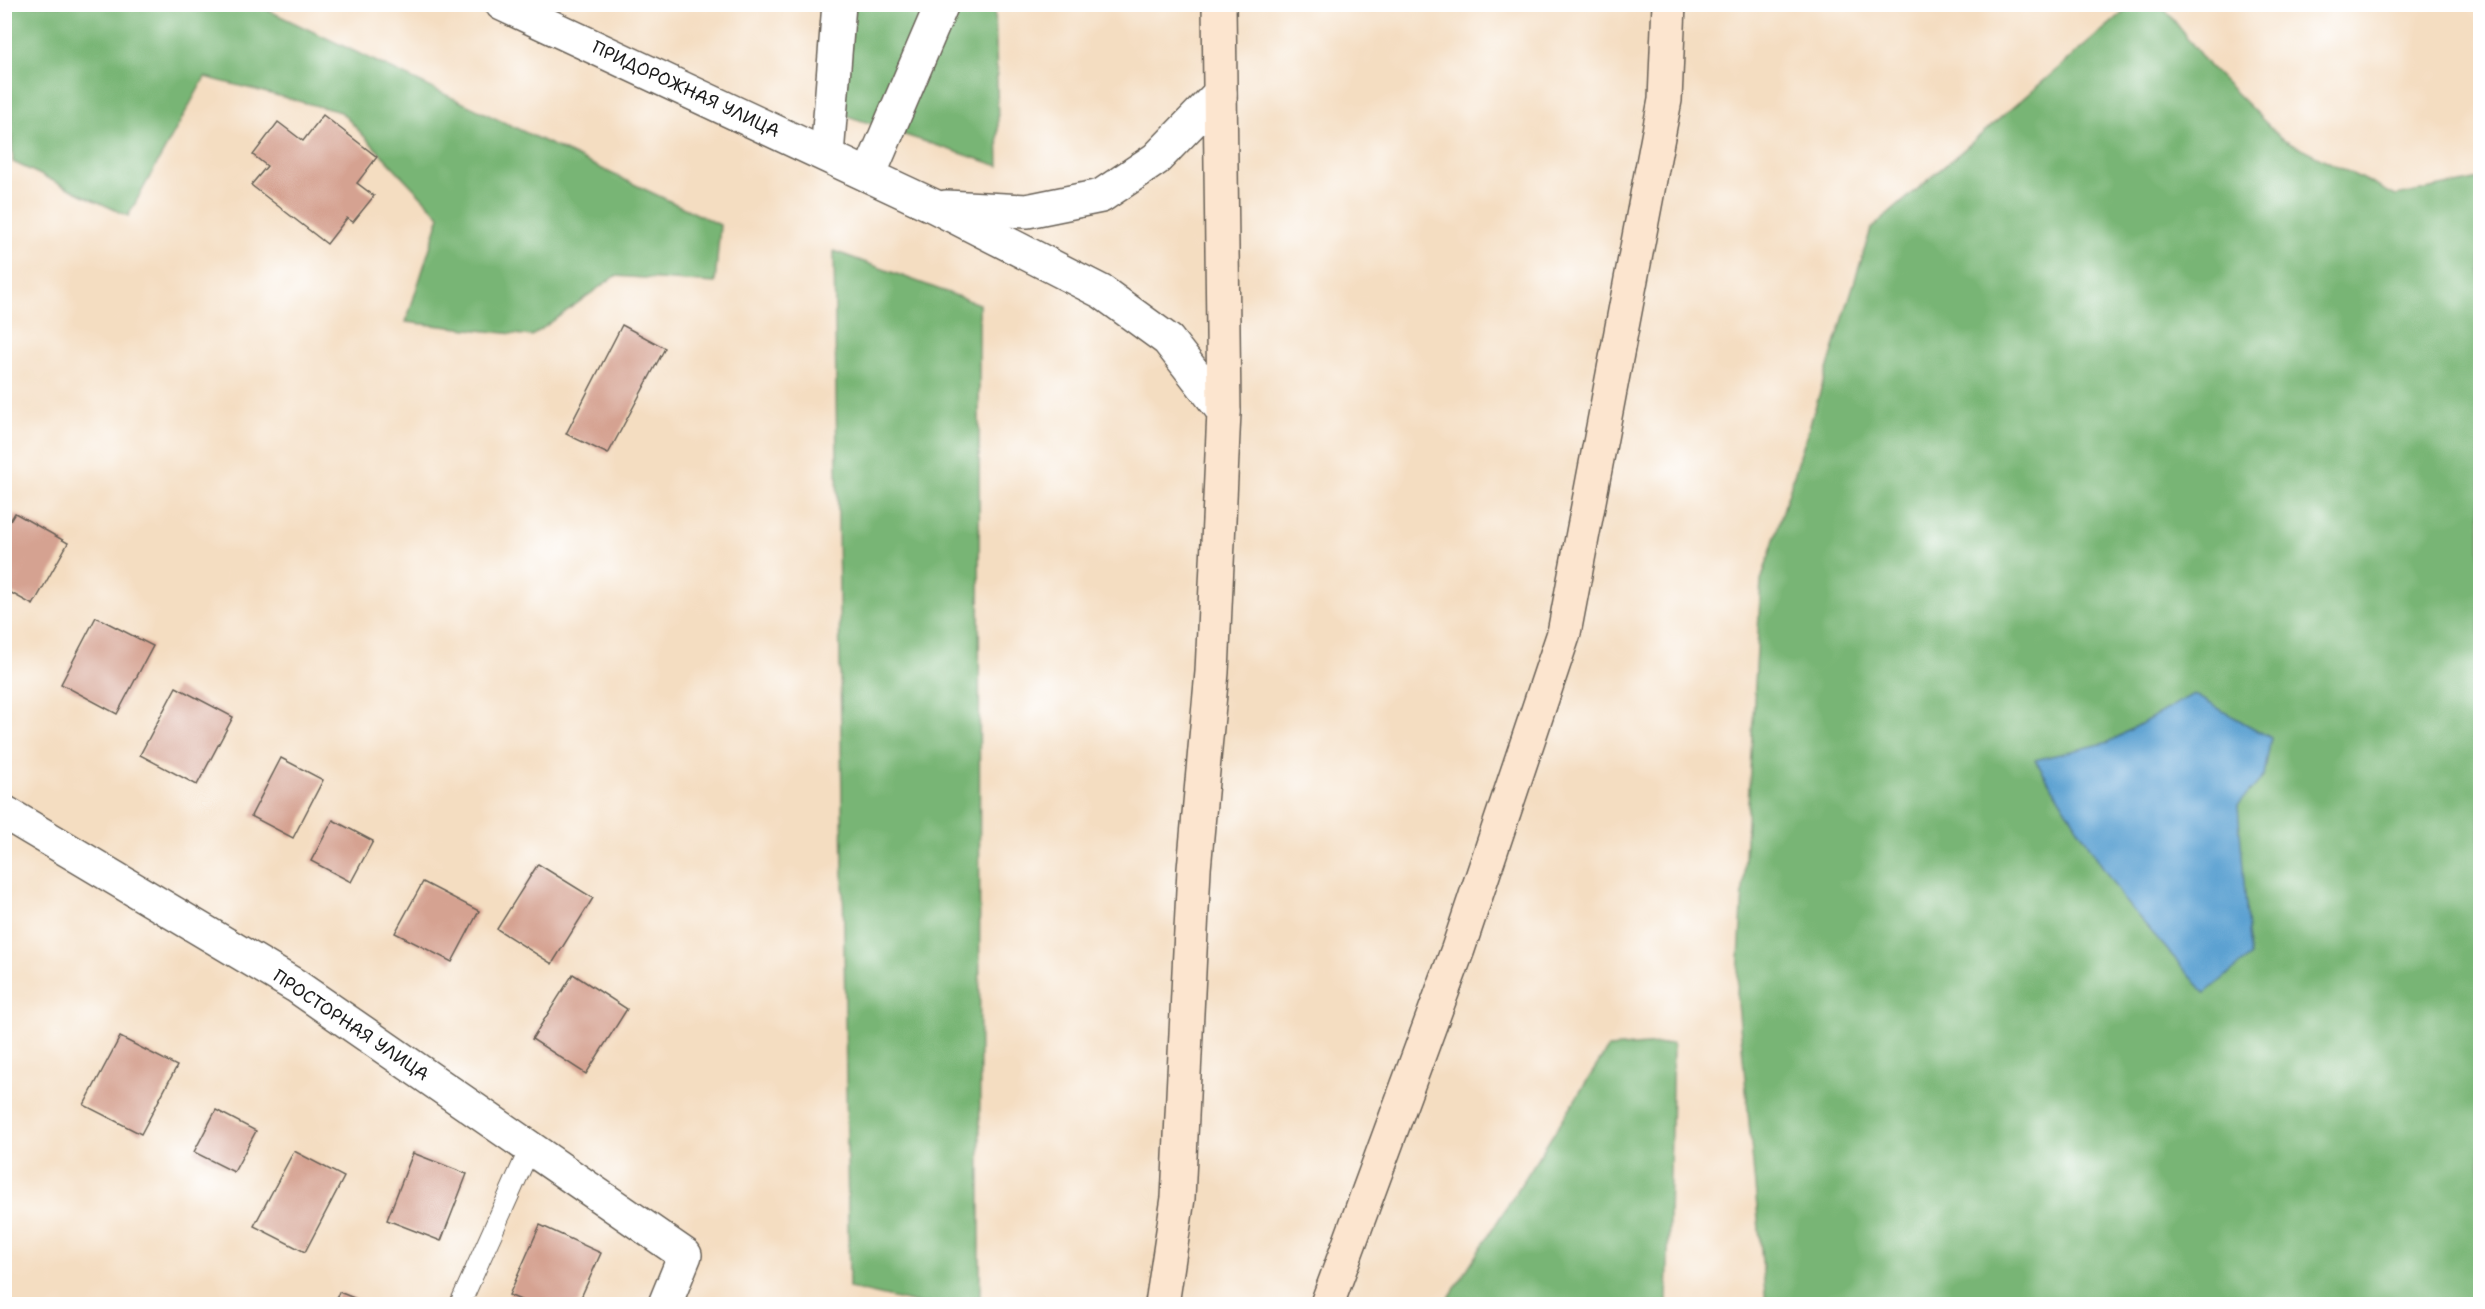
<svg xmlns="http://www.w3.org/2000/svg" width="2485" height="1309" viewBox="0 0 2485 1309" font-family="'Shantell Sans',sans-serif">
	<rect width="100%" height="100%" fill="#fff"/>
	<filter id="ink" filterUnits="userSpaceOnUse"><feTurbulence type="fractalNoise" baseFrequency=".0167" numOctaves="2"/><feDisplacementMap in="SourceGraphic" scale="12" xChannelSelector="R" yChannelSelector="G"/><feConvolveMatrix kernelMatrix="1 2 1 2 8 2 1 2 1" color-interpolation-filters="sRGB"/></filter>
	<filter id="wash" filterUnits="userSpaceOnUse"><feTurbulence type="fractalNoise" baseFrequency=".008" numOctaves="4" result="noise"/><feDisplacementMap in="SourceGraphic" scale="24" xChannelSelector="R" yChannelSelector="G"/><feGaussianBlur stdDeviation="1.35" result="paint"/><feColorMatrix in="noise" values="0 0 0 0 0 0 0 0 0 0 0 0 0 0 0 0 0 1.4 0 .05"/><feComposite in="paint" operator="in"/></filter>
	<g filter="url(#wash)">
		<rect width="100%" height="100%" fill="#f4ddc1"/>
		<g fill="#78b575" stroke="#4a6848" stroke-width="1.5">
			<polygon points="4,5 257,5 720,225 715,283 615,276 532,336 406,322 440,216 341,112 205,77 128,216 13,162 9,76 5,72"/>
			<polygon points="840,5 995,5 999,166 841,114"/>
			<polygon points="2132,5 2162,5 2209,66 2281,138 2396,196 2480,179 2480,1304 1766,1304 1737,993 1761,581 1871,229"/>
			<polygon points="834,251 979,304 980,1304 919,1304 849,1288"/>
			<polygon points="1673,1043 1667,1304 1447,1304 1450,1296 1608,1048"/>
		</g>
		<polygon fill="#5ca1d1" stroke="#3c5e76" stroke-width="1.5" points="2193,694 2271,738 2264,776 2238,805 2250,957 2205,993 2123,899 2035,760 2109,742"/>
		<g id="blocks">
			<g fill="#d5a291">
				<polygon points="323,115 377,157 357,183 374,196 353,222 347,218 327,244 251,185 267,166 253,155 278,122 303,141"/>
				<polygon points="622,325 665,348 608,454 566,434"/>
				<polygon points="15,513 68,543 33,605 4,589 4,531"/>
				<polygon points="96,617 153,646 117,714 61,684"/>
				<polygon points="176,687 233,717 197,785 140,755"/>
				<polygon points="281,758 323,780 293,838 251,816"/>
				<polygon points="333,820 373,841 351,882 311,861"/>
				<polygon points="538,864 593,898 552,964 497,929"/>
				<polygon points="423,882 479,911 452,962 395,933"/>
				<polygon points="573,974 627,1009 586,1074 532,1039"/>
				<polygon points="120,1037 177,1066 141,1134 84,1105"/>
				<polygon points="216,1110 256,1131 234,1172 194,1152"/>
				<polygon points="294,1151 344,1177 305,1252 254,1226"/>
				<polygon points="413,1153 467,1174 441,1241 387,1220"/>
				<polygon points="540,1225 601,1253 578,1304 530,1304 509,1295"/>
				<polygon points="339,1292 369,1304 334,1304"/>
			</g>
		</g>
	</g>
	<g filter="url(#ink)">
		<use href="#blocks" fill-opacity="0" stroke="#686056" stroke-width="1.5"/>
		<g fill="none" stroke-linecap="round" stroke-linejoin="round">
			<g stroke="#686056" stroke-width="22">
				<polyline id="service" points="460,1304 530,1148"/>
			</g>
			<g stroke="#686056" stroke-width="36">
				<g id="minor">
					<polyline points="502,4 936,207 1102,292 1168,340 1224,412"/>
					<polyline points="827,155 839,4"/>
					<polyline points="869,175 942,4"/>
					<polyline points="946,207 1027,211 1101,196 1156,159 1220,93"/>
					<polyline points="4,812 296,986 685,1255 665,1304"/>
				</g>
			</g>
			<g stroke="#686056" stroke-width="36">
				<g id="secondary">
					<polyline points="1162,1304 1178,1198 1194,869 1212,672 1224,412 1219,4"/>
					<polyline points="1327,1304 1458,949 1564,633 1665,100 1669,4"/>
				</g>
			</g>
			<use href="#service" stroke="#fff" stroke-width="20"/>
			<use href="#minor" stroke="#fff" stroke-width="33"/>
			<use href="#secondary" stroke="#fce5cf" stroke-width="33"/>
		</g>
	</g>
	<g text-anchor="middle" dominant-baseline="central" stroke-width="4.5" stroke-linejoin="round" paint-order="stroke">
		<g font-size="18" fill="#1c1c1c" stroke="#fff">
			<text transform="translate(686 89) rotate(25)">ПРИДОРОЖНАЯ УЛИЦА</text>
			<text transform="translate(351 1025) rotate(34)">ПРОСТОРНАЯ УЛИЦА</text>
		</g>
	</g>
	<rect width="2485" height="1309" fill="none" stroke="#fff" stroke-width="24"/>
</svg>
